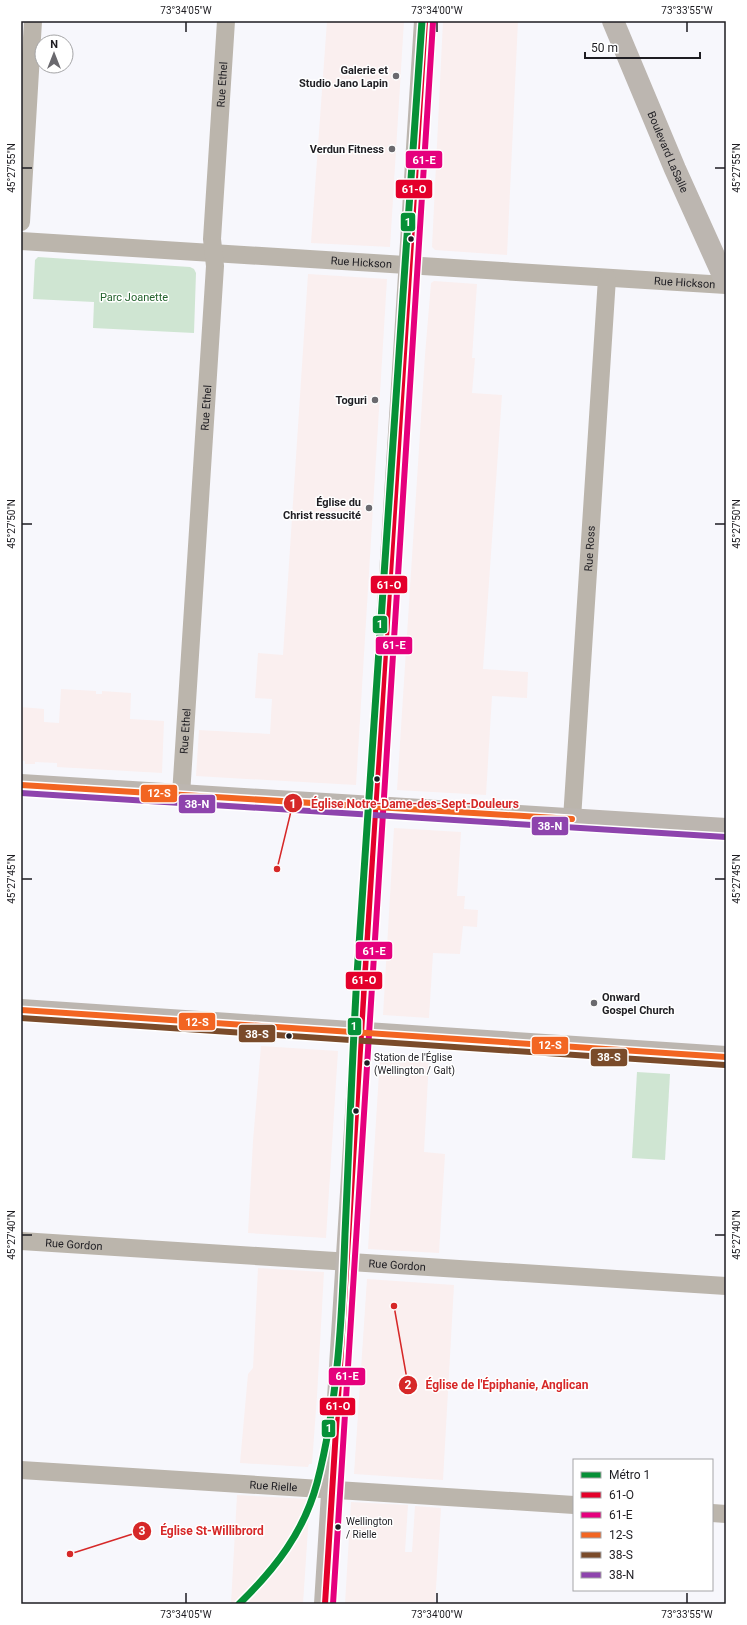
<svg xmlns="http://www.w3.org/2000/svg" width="747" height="1625" viewBox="0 0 747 1625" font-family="Roboto,sans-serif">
	<rect width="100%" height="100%" fill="#f7f7fc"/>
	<g fill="#faefef">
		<polygon points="327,21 404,21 390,247 311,243"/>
		<polygon points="443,21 518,21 507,255 435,250 432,247"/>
		<polygon points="308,274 387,279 356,785 196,776 199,730 270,734 272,699 255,698 258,653 283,655"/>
		<polygon points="434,281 477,284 472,358 475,358 472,393 502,395 483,669 528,672 527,698 492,696 486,795 397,790 425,355 431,283"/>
		<polygon points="61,689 96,691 96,694 102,694 102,691 131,693 130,719 164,721 162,773 57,767 57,763 35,762 35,764 25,764 25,761 21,760 21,707 44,709 44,722 59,723"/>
		<polygon points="394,828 461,832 457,896 465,896 464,909 478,910 477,927 463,926 460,954 433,953 429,1018 383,1015"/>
		<polygon points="261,1046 338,1051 326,1238 248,1233 253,1141"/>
		<polygon points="380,1057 429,1060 424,1152 445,1154 439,1253 368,1249"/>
		<polygon points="258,1268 324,1272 317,1396 312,1464 309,1464 308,1467 240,1463 248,1374 253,1368"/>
		<polygon points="367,1279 454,1285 443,1480 354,1474"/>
		<polygon points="237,1495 310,1499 303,1604 231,1604"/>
		<polygon points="351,1502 408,1505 405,1552 412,1552 415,1506 441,1508 435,1604 345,1604"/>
	</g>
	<g fill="#cfe5d2">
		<polygon points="38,257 190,267 194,269 196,273 194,333 93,328 94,302 33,299 35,260"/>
		<polygon points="637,1072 670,1074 665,1160 632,1158"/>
	</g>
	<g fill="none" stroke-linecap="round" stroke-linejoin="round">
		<g stroke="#bbb5ac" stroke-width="18">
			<polyline points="21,222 33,21"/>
			<path id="s1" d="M 21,241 L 726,285"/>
			<path id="s2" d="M 181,795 L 215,266 L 212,239 L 226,21"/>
			<path id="s3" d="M 572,819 L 607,278"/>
			<path id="s4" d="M 21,1241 L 726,1286"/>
			<path id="s5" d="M 21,1470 L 574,1505"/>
			<polyline points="712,1513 726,1514"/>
		</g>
		<g stroke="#bcb6b0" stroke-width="22">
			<path id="s6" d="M 613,21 L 675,169 L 726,282"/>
			<polyline points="21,785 726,829"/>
			<polyline points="21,1010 726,1057"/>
			<polyline points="325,1604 425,21"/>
		</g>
		<g stroke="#fff" stroke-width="9">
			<polyline id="bus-1" points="325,1604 425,21"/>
		</g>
		<g stroke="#fff" stroke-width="9">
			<polyline id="bus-2" points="333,1604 433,22"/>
		</g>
		<g stroke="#fff" stroke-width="9">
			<g id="bus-3">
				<polyline points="21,785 572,819"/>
				<polyline points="21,1010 726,1057"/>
			</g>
		</g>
		<g stroke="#fff" stroke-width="9">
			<polyline id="bus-4" points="21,1018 725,1065"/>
		</g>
		<g stroke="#fff" stroke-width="9">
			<polyline id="bus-5" points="21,793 726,837"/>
		</g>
		<use href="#bus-1" stroke="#e4002b" stroke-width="6"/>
		<use href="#bus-2" stroke="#e5007d" stroke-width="6"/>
		<use href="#bus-3" stroke="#f26522" stroke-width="6"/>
		<use href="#bus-4" stroke="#7a4b2a" stroke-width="6"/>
		<use href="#bus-5" stroke="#8e44ad" stroke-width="6"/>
		<g stroke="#fff" stroke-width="10">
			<path id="metro-1" d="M 239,1604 C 275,1569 304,1532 317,1483 C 338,1402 342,1317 345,1234 C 349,1148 352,1061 357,975 C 377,657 400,339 422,21"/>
		</g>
		<use href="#metro-1" stroke="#069037" stroke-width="7"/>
	</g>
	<path fill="none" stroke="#1e1d22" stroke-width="1.5" d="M 186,22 L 186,32M 437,22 L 437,32M 687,22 L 687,32M 22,168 L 32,168M 715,168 L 725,168M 22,524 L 32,524M 715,524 L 725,524M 22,879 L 32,879M 715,879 L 725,879M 22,1235 L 32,1235M 715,1235 L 725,1235M 186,1593 L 186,1603M 437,1593 L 437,1603M 687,1593 L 687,1603"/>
	<g fill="#6a696e" stroke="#fff" stroke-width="1.5">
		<circle cx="396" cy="76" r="4"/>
		<circle cx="392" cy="149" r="4"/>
		<circle cx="375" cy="400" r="4"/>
		<circle cx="369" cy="508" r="4"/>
		<circle cx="594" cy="1003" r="4"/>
	</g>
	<g fill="#1e1d22" stroke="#fff" stroke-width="1.5">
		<circle cx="411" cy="239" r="3.5"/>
		<circle cx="377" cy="779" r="3.5"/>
		<circle cx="289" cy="1036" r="3.5"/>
		<circle cx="367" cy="1063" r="3.5"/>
		<circle cx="356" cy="1111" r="3.5"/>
		<circle cx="338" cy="1527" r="3.5"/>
	</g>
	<g text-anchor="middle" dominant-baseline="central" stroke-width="3" stroke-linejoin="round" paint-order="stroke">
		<g font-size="10" fill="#1e1d22" stroke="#fff" text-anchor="start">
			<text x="374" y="1057">Station de l'Église<tspan x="374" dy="13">(Wellington / Galt)</tspan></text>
			<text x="346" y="1521">Wellington<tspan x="346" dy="13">/ Rielle</tspan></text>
		</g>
		<g font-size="11" font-weight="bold" fill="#1e1d22" stroke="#fff" text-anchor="end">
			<text x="388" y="70">Galerie et<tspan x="388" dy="13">Studio Jano Lapin</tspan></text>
			<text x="384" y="149">Verdun Fitness</text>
			<text x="367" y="400">Toguri</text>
			<text x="361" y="502">Église du<tspan x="361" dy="13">Christ ressucité</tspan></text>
			<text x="602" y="997" text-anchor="start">Onward<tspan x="602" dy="13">Gospel Church</tspan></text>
		</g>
		<g font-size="11" fill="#1e1d22" stroke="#fff">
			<text stroke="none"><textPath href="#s2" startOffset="712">Rue Ethel</textPath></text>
			<text stroke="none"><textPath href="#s6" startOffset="142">Boulevard LaSalle</textPath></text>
			<text stroke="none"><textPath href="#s1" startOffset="341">Rue Hickson</textPath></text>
			<text stroke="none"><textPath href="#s1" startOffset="665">Rue Hickson</textPath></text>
			<text stroke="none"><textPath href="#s2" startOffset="388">Rue Ethel</textPath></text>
			<text stroke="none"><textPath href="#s3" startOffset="271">Rue Ross</textPath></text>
			<text stroke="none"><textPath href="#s2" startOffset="64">Rue Ethel</textPath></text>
			<text stroke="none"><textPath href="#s4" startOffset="53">Rue Gordon</textPath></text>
			<text stroke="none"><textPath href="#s4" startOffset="377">Rue Gordon</textPath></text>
			<text stroke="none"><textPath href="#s5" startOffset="253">Rue Rielle</textPath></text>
		</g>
		<g font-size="11" fill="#25632e" stroke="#fff">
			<text x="134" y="297">Parc Joanette</text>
		</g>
	</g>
	<path fill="none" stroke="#d62828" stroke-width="1.5" d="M277 869L293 803M394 1306L408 1385M70 1554L142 1531"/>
	<g fill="#d62828" stroke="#fff" stroke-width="1.5">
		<circle cx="277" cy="869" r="4"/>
		<circle cx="394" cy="1306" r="4"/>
		<circle cx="70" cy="1554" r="4"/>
		<circle cx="293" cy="803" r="10"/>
		<circle cx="408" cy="1385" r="10"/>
		<circle cx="142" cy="1531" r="10"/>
	</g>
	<g font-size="12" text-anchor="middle" font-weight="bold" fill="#fff">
		<text x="293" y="808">1</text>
		<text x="408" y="1389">2</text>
		<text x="142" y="1535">3</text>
	</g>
	<g font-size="12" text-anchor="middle" font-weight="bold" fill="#d62828" stroke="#fff" stroke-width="3" stroke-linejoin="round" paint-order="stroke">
		<text x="415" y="808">Église Notre-Dame-des-Sept-Douleurs</text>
		<text x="507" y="1389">Église de l'Épiphanie, Anglican</text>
		<text x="212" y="1535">Église St-Willibrord</text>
	</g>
	<g stroke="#fff" stroke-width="1.5">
		<rect x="405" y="150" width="38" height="19" rx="4" fill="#e5007d"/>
		<rect x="395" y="179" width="38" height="20" rx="4" fill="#e4002b"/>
		<rect x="400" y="212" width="16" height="20" rx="4" fill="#069037"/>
		<rect x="370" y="575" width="38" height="19" rx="4" fill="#e4002b"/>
		<rect x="372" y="615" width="16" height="19" rx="4" fill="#069037"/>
		<rect x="375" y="636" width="38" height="19" rx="4" fill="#e5007d"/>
		<rect x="140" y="784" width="38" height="19" rx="4" fill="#f26522"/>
		<rect x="178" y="794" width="38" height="20" rx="4" fill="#8e44ad"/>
		<rect x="531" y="816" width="38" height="20" rx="4" fill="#8e44ad"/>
		<rect x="355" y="941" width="38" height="19" rx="4" fill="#e5007d"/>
		<rect x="345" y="971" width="38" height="19" rx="4" fill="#e4002b"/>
		<rect x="178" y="1012" width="38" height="19" rx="4" fill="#f26522"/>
		<rect x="347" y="1017" width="15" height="19" rx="4" fill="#069037"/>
		<rect x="238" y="1024" width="38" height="19" rx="4" fill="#7a4b2a"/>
		<rect x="531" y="1036" width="38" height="19" rx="4" fill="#f26522"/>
		<rect x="590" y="1048" width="38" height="19" rx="4" fill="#7a4b2a"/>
		<rect x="328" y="1367" width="38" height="19" rx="4" fill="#e5007d"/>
		<rect x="319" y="1397" width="37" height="19" rx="4" fill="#e4002b"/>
		<rect x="321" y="1419" width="15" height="19" rx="4" fill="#069037"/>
	</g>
	<g font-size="11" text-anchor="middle" font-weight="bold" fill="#fff">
		<text x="424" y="164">61-E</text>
		<text x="414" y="193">61-O</text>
		<text x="408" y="226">1</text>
		<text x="389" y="589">61-O</text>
		<text x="380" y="628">1</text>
		<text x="394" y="649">61-E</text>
		<text x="159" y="797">12-S</text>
		<text x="197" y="808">38-N</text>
		<text x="550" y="830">38-N</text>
		<text x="374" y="955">61-E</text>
		<text x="364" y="984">61-O</text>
		<text x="197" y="1026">12-S</text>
		<text x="354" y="1030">1</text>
		<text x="257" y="1038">38-S</text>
		<text x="550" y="1049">12-S</text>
		<text x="609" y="1061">38-S</text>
		<text x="347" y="1380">61-E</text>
		<text x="338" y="1410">61-O</text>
		<text x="329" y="1432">1</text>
	</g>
	<rect width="747" height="1625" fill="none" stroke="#ffffff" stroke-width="44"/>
	<rect x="573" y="1459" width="140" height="132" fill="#ffffff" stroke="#a5a5a7"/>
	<rect x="581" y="1472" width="20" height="6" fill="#069037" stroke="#a5a5a7"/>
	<text x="609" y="1479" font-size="12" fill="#1e1d22">Métro 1</text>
	<rect x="581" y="1492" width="20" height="6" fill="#e4002b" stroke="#a5a5a7"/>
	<text x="609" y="1499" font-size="12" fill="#1e1d22">61-O</text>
	<rect x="581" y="1512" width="20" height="6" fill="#e5007d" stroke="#a5a5a7"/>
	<text x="609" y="1519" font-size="12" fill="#1e1d22">61-E</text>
	<rect x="581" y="1532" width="20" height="6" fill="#f26522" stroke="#a5a5a7"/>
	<text x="609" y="1539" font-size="12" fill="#1e1d22">12-S</text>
	<rect x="581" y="1552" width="20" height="6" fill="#7a4b2a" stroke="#a5a5a7"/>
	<text x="609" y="1559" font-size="12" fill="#1e1d22">38-S</text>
	<rect x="581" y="1572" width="20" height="6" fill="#8e44ad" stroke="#a5a5a7"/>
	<text x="609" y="1579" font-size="12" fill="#1e1d22">38-N</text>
	<g transform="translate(54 54)"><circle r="19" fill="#ffffff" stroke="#a5a5a7"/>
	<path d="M0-3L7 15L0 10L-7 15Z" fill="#6a696e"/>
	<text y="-6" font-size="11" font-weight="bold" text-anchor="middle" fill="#1e1d22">N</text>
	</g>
	<path d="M585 52v6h115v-6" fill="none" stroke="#1e1d22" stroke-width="2"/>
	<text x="591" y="52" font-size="12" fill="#1e1d22" stroke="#ffffff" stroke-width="3" paint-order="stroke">50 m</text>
	<rect x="22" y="22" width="703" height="1581" fill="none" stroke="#1e1d22" stroke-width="1.5"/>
	<g font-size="10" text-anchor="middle" fill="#1e1d22">
		<text x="186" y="14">73°34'05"W</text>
		<text x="437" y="14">73°34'00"W</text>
		<text x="687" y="14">73°33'55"W</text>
		<text transform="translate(11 168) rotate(-90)" y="4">45°27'55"N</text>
		<text transform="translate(736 168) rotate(-90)" y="4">45°27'55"N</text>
		<text transform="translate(11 524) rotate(-90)" y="4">45°27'50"N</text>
		<text transform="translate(736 524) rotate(-90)" y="4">45°27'50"N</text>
		<text transform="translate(11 879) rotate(-90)" y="4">45°27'45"N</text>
		<text transform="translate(736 879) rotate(-90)" y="4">45°27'45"N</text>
		<text transform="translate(11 1235) rotate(-90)" y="4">45°27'40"N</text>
		<text transform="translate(736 1235) rotate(-90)" y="4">45°27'40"N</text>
		<text x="186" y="1618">73°34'05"W</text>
		<text x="437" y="1618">73°34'00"W</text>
		<text x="687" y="1618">73°33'55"W</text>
	</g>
</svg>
